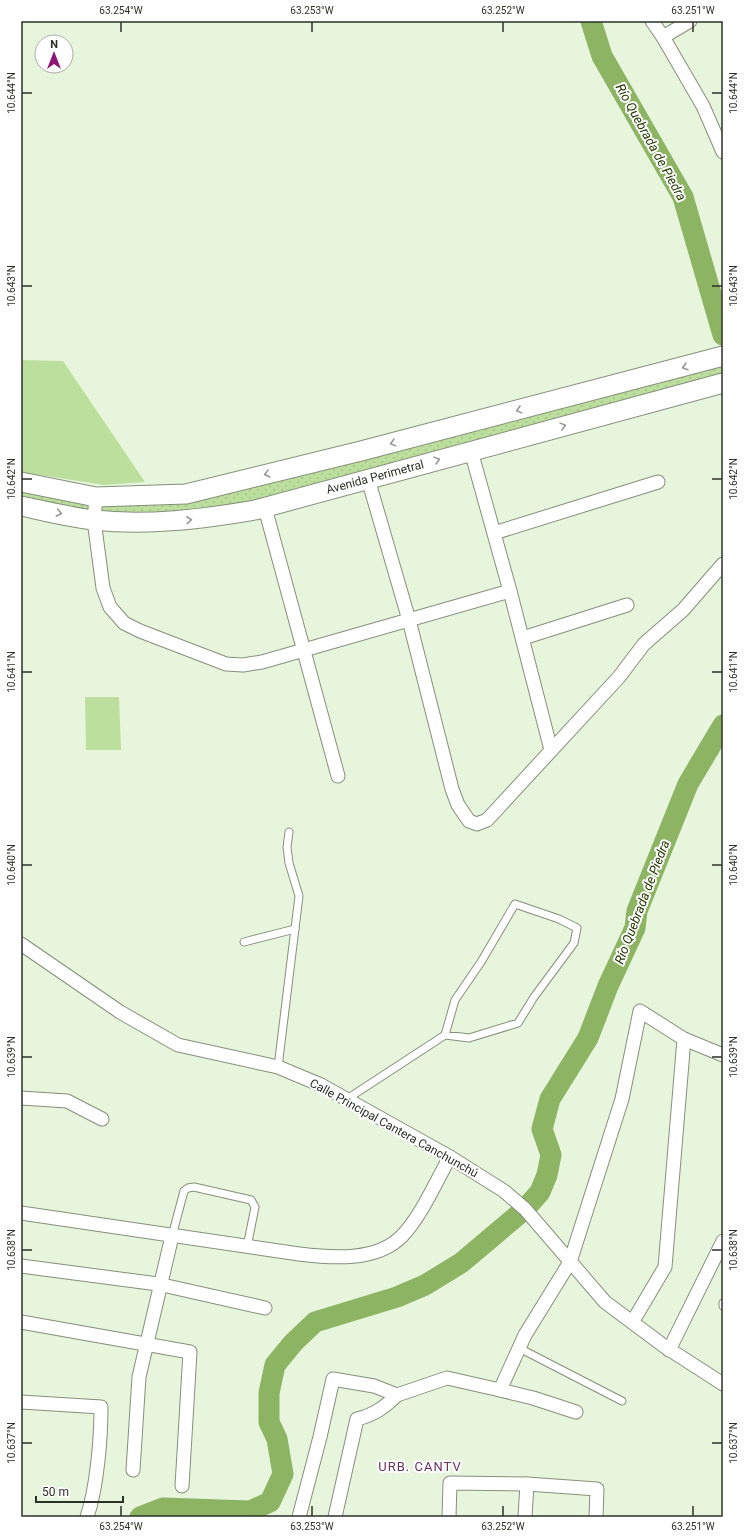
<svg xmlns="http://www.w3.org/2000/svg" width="744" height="1538" viewBox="0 0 744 1538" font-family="Roboto,sans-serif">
	<defs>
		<pattern id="grass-dots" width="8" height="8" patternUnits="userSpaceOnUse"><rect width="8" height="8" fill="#bddf9d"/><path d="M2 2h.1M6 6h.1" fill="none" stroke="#a3c087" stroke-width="1.8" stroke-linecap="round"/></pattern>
	</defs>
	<rect width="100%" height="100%" fill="#e8f5dd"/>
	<polygon fill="url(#grass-dots)" points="723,356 723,383 255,510 161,522 21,506 21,482 186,494"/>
	<g fill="#bddf9d">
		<polygon points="21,360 63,361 145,482 104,485 21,472"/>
		<polygon points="85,697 119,697 121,750 86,750"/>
	</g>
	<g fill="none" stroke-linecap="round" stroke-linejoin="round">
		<g stroke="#8cb463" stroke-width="21">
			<polyline points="591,21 602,56 683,197 723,335"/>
			<polyline points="140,1517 163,1508 250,1511 270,1502 283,1474 277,1439 269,1422 269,1393 275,1365 293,1343 315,1322 397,1297 425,1285 461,1263 525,1209 540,1192 547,1175 551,1155 542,1129 550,1099 588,1038 608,986 635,928 637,911 688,784 723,725"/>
		</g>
		<g stroke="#85907b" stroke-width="9">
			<g id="lane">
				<polygon points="515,904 559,919 577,928 574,943 534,997 518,1023 469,1038 445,1035 455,1000 481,962"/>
				<polyline points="244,942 295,929"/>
				<polyline points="278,1067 299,896 289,863 287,847 289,832"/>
				<polyline points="347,1099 445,1035"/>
				<polyline points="172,1236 184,1191 188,1188 194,1187 251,1200 255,1207 247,1247"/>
				<polyline points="723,1303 723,1306"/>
				<polyline points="519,1348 622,1401"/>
			</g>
		</g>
		<g stroke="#85907b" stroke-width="15">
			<g id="street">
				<polyline points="652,21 663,37"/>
				<polyline points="690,21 663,37 703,106 723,152"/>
				<polyline points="471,451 510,591 551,750"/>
				<polyline points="368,479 409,620 452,789 458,805 469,821 477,824 487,820 619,677 644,644 683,610 723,564"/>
				<polyline points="96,497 94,520 103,588 110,607 124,623 140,631 226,664 243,665 262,662 510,591"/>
				<polyline points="265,508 338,776"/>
				<polyline points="494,533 658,482"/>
				<polyline points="523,638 627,605"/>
				<polyline points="21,944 120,1012 178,1045 278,1067 321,1085 450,1157 504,1191 525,1209 605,1302 664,1346 723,1384"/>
				<polyline points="21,1098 67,1101 102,1119"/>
				<path d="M 21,1213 L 299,1254 C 331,1258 377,1262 402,1236 C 422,1215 435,1183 450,1157"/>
				<polyline points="21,1266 158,1284 265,1308"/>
				<polyline points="633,1321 665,1267 684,1039"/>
				<polyline points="21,1322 190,1352 182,1486"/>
				<polyline points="669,1350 723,1241"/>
				<polyline points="500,1390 533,1398 576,1412"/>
				<path d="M 21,1402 L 101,1407 C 101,1439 97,1487 87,1517"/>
				<polyline points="133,1470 139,1377 172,1236"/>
				<polyline points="299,1517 320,1437 333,1379 374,1386 397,1395 447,1378 500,1390 525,1335 570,1262 622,1099 640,1011 684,1039 723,1055"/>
				<path d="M 335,1517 L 357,1419 C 374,1415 385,1407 397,1395"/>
				<polyline points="449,1517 450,1483 527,1484 597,1489 596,1517"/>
				<polyline points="525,1517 527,1484"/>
			</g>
		</g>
		<g stroke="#85907b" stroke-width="21">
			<g id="secondary">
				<polyline points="21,482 96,497 186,494 361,451 723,356"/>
				<path d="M 21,506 C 45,511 69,517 93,520 C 148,526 202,519 255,510 L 723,383"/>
			</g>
		</g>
		<use href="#lane" stroke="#fff" stroke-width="7"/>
		<use href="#street" stroke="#fff" stroke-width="13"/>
		<use href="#secondary" stroke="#fff" stroke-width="19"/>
	</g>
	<defs><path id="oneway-chevron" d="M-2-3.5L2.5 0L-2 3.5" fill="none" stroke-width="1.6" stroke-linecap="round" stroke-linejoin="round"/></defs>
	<g stroke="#969894">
		<use href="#oneway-chevron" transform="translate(685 367) rotate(164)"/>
		<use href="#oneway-chevron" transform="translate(519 410) rotate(165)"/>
		<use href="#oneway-chevron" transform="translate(563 426) rotate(-15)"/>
		<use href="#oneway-chevron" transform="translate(393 443) rotate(165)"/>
		<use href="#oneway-chevron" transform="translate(437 460) rotate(-15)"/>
		<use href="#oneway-chevron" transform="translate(267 474) rotate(166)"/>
		<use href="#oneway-chevron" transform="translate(59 513) rotate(11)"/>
		<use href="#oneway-chevron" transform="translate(189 520) rotate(-5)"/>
	</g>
	<path fill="none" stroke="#2c3128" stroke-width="1.5" d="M 121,22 L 121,32M 312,22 L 312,32M 503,22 L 503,32M 693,22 L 693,32M 22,93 L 32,93M 712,93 L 722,93M 22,286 L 32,286M 712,286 L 722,286M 22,479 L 32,479M 712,479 L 722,479M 22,672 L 32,672M 712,672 L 722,672M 22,865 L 32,865M 712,865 L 722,865M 22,1057 L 32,1057M 712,1057 L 722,1057M 22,1250 L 32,1250M 712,1250 L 722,1250M 22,1443 L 32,1443M 712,1443 L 722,1443M 121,1506 L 121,1516M 312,1506 L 312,1516M 503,1506 L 503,1516M 693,1506 L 693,1516"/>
	<g text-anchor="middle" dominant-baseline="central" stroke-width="4" stroke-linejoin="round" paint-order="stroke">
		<g font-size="12" fill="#2c3128" stroke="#fff">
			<text transform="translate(375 477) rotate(-15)">Avenida Perimetral</text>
			<text transform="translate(394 1128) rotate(29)">Calle Principal Cantera Canchunchú</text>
		</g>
		<g font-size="13" font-style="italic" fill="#233b00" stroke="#fff">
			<text transform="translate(651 142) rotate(61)">Río Quebrada de Piedra</text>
			<text transform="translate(642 902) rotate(-69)">Río Quebrada de Piedra</text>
		</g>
		<g font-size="13" letter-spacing="1" fill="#6c315a" stroke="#fff">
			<text x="420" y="1466">URB. CANTV</text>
		</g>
	</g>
	<rect width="744" height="1538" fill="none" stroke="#ffffff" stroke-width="44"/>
	<g transform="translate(54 54)"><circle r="19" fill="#ffffff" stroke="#abada9"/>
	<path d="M0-3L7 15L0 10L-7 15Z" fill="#901674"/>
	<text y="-6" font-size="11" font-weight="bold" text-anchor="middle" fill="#2c3128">N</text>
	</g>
	<path d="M36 1496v6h87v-6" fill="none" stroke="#2c3128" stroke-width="2"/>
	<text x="42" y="1496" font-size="12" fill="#2c3128" stroke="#ffffff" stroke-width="3" paint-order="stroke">50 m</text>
	<rect x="22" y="22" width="700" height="1494" fill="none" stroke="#2c3128" stroke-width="1.5"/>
	<g font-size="10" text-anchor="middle" fill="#2c3128">
		<text x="121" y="14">63.254°W</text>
		<text x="312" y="14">63.253°W</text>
		<text x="503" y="14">63.252°W</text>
		<text x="693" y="14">63.251°W</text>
		<text transform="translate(11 93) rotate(-90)" y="4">10.644°N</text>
		<text transform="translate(733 93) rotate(-90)" y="4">10.644°N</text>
		<text transform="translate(11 286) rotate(-90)" y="4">10.643°N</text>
		<text transform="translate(733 286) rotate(-90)" y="4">10.643°N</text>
		<text transform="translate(11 479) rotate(-90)" y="4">10.642°N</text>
		<text transform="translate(733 479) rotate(-90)" y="4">10.642°N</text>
		<text transform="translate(11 672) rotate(-90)" y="4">10.641°N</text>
		<text transform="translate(733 672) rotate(-90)" y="4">10.641°N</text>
		<text transform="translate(11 865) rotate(-90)" y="4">10.640°N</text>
		<text transform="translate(733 865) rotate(-90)" y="4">10.640°N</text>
		<text transform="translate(11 1057) rotate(-90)" y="4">10.639°N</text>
		<text transform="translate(733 1057) rotate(-90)" y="4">10.639°N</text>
		<text transform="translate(11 1250) rotate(-90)" y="4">10.638°N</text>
		<text transform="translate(733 1250) rotate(-90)" y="4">10.638°N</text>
		<text transform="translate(11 1443) rotate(-90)" y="4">10.637°N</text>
		<text transform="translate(733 1443) rotate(-90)" y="4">10.637°N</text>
		<text x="121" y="1530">63.254°W</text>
		<text x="312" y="1530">63.253°W</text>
		<text x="503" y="1530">63.252°W</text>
		<text x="693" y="1530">63.251°W</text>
	</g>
</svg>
